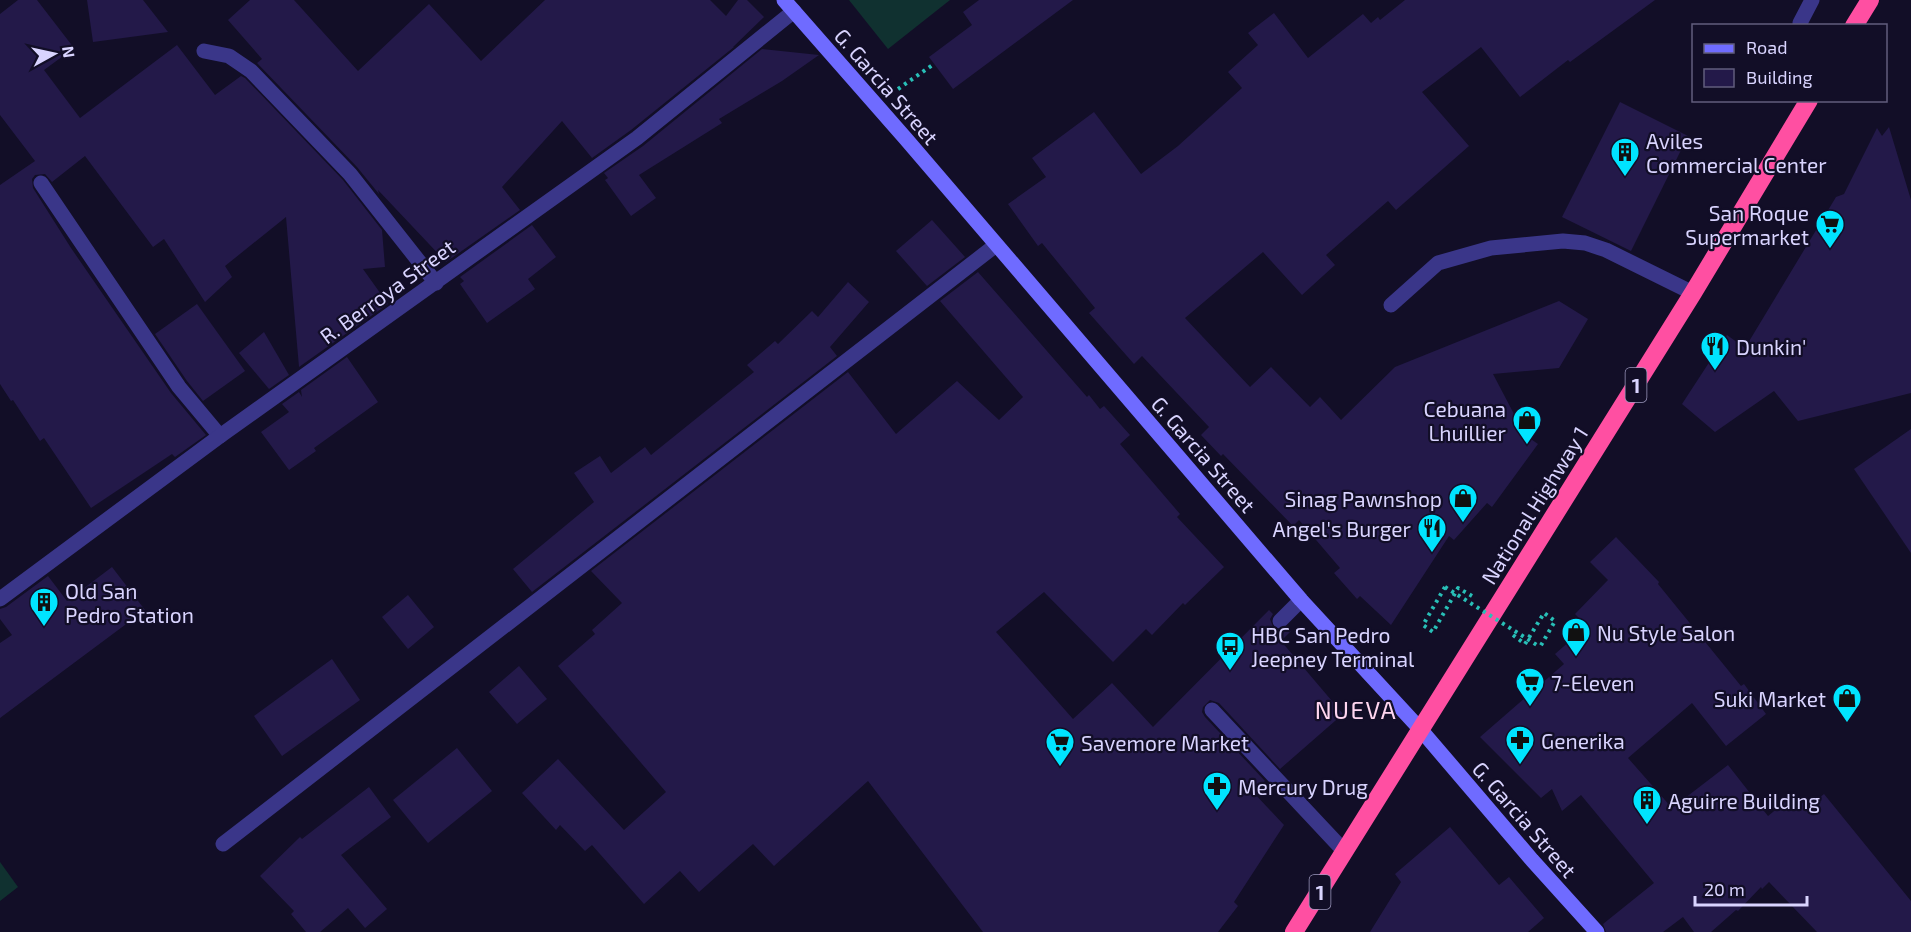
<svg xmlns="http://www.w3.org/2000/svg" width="1911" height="932" viewBox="0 0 1911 932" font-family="'Exo 2',sans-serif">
	<rect width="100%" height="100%" fill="#120e27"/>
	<g fill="#103130">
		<polygon points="849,0 950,0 888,49"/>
		<polygon points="0,862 18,887 0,901"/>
	</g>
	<g fill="#231949">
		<polygon points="18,0 37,0 74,48 44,70 80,118 177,45 215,95 241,76 245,78 343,180 382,230 385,267 363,269 388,304 299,367 286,217 225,266 232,277 205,302 164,239 153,247 85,156 52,182 45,174 35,175 32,179 33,188 71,248 171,393 206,435 175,457 172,454 91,508 44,438 40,441 13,400 11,401 0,384 0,185 35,161 0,115 0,14"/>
		<polygon points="87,0 143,0 168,32 93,42"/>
		<polygon points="250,0 294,0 358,71 429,4 481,61 545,0 710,0 726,16 738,0 747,0 764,17 733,47 734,47 631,130 592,158 562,121 502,187 520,210 446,262 378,190 379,194 357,167 257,63 262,59 228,20"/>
		<polygon points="979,0 1073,0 953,89 929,57 972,25 963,12"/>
		<polygon points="1405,0 1655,0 1570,62 1568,60 1520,97 1481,47 1422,92 1469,146 1396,210 1388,201 1326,255 1335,265 1302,295 1263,252 1185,318 1250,387 1271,367 1310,407 1320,397 1341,420 1395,367 1559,301 1588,319 1559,368 1493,374 1525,435 1538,444 1492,507 1487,503 1454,540 1449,536 1391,625 1360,596 1357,599 1334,573 1340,568 1299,520 1293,526 1223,454 1221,456 1201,435 1209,427 1142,356 1134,364 1089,313 1095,308 1042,243 1038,246 1008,204 1046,177 1032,158 1094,112 1141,174 1178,146 1242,88 1228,72 1258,45 1248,33 1274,13 1308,58 1363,14 1371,23 1378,17 1380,20"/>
		<polygon points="762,49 819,55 782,81 719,119 722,123 639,175 656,198 631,216 605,180 608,178 604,173 643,146"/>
		<polygon points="1620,102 1688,136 1631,251 1562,217"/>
		<polygon points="1889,127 1911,200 1911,393 1798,421 1774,391 1715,432 1682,404 1727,335 1745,348 1836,197 1844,194 1877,128 1882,136"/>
		<polygon points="932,220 965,257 927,286 896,251"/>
		<polygon points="532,225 556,257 528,279 535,289 487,323 460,284 464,281 460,277"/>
		<polygon points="978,272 1087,397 1089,395 1100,409 1104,406 1130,435 1120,444 1180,514 1177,517 1224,567 1185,605 1183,603 1152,635 1146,629 1113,662 1044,592 996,632 1073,719 1112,683 1153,727 1269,610 1273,614 1270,619 1273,627 1278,630 1287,628 1291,631 1281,641 1343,714 1280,769 1219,703 1210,700 1203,707 1202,712 1205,717 1265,781 1253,792 1284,825 1234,902 1238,906 1218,932 983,932 868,781 774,866 753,844 699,892 680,871 644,904 592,845 585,851 560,825 556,830 522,793 558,759 624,830 666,792 558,666 595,634 592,630 622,603 591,571 848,372 896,434 957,381 999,420 1023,397 940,301"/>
		<polygon points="848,282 869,302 830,347 837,356 532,592 513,569 594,502 574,473 600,456 611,473 645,447 651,455 754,372 747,365 775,341 778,344 812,311 818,317"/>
		<polygon points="197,304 245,371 203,401 187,381 155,334"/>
		<polygon points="264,332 289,375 269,389 239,353"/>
		<polygon points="347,357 378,402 314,448 316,451 289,470 261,432 289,412 282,404 299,392 302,397 301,390"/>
		<polygon points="1911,429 1911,553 1854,469"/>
		<polygon points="1616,537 1659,582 1658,584 1741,686 1744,684 1766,714 1726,746 1692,703 1628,758 1672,808 1728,765 1768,816 1795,794 1807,808 1824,794 1911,901 1911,932 1817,932 1769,882 1762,889 1761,887 1738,911 1736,910 1711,932 1694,932 1683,917 1663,932 1606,932 1603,924 1654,883 1581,795 1562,811 1552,789 1541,798 1480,737 1564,664 1555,654 1587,626 1575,614 1608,580 1590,562"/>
		<polygon points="112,567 145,610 0,718 0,643 12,635 0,619 0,609 6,607 48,576 67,601"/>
		<polygon points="408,595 434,627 408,649 382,617"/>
		<polygon points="332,659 360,700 282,756 254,716"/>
		<polygon points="519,666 547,699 517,724 489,692"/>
		<polygon points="457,748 492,791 428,843 393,800"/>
		<polygon points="369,787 391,817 341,855 387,909 365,928 348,908 320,932 306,932 291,914 294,911 260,876 300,837 302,839"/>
		<polygon points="1450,827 1499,885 1509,877 1544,918 1528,932 1370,932 1401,882 1395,874"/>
	</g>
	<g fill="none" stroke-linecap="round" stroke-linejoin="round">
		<g stroke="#28bfb7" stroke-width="4" stroke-dasharray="3 4.5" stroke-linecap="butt">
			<polyline points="898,89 934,64"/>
			<polyline points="1445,587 1423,625 1433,632 1458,588 1472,596"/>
			<polyline points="1513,635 1525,644 1544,613 1555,621 1540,647"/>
		</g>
		<g stroke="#3a3689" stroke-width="15">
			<polyline points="204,51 229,56 251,71 350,174 436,283"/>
			<polyline points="1391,305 1438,263 1491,248 1563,241 1585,243 1606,250 1693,293"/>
			<polyline points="1280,621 1301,600"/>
			<polyline points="1212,710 1345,852"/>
		</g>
		<g stroke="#3a3689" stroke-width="15">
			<polyline points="1801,26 1800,23 1812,0"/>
			<polyline points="41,183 179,387 220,436"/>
			<polyline points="0,599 220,436 637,138 794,11"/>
			<polyline points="223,844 996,245"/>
		</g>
		<polyline stroke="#6f6bff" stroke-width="15" points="784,0 906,139 1301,600 1421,730 1532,860 1597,932"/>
		<g stroke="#ff4fa2" stroke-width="18">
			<polyline points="1854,26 1870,0"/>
			<polyline points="1294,932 1693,293 1809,100"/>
		</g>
		<polyline stroke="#28bfb7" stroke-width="4" stroke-dasharray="3 4.5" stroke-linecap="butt" points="1445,587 1540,647"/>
	</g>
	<defs>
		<g id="building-pin" transform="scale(1.5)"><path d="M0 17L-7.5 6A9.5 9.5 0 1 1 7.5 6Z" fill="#00e4ff" stroke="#120e27"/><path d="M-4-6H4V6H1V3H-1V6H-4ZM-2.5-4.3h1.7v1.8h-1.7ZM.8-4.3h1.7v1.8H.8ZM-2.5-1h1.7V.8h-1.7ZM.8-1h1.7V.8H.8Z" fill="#111"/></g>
		<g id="supermarket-pin" transform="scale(1.5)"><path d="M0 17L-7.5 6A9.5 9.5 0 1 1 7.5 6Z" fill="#00e4ff" stroke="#120e27"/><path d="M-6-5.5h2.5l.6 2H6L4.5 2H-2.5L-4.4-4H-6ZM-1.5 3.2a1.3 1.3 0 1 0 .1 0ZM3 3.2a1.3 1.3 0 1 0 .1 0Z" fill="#111"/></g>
		<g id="restaurant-pin" transform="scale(1.5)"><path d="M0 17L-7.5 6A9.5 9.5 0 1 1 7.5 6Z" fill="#00e4ff" stroke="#120e27"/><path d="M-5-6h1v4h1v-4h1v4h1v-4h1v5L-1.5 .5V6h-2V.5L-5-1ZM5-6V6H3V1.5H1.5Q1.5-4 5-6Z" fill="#111"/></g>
		<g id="shop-pin" transform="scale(1.5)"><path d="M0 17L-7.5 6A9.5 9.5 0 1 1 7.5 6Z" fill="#00e4ff" stroke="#120e27"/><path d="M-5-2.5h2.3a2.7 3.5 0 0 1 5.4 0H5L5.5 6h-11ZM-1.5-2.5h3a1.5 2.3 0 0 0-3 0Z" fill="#111"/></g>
		<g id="bus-pin" transform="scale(1.5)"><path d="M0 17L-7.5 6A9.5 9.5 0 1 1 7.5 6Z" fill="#00e4ff" stroke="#120e27"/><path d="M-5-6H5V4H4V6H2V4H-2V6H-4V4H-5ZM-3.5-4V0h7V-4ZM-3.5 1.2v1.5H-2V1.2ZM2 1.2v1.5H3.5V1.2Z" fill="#111"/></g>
		<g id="pharmacy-pin" transform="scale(1.5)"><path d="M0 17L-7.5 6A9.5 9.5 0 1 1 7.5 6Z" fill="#00e4ff" stroke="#120e27"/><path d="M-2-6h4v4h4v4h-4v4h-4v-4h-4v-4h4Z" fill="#111"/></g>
	</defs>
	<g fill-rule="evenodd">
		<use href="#building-pin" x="1625" y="152"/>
		<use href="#supermarket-pin" x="1830" y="224"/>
		<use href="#restaurant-pin" x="1715" y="346"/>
		<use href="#shop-pin" x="1527" y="420"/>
		<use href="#shop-pin" x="1463" y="498"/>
		<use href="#restaurant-pin" x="1432" y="528"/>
		<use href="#building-pin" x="44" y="602"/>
		<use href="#shop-pin" x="1576" y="632"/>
		<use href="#bus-pin" x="1230" y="646"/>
		<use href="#supermarket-pin" x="1530" y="682"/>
		<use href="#shop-pin" x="1847" y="698"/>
		<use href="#pharmacy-pin" x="1520" y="740"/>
		<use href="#supermarket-pin" x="1060" y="742"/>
		<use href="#pharmacy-pin" x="1217" y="786"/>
		<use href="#building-pin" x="1647" y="800"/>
	</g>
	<g text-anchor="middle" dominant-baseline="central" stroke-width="4.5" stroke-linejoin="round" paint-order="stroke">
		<g fill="#120e27" stroke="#9d99be" stroke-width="1.5">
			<rect x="1625.5" y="368" width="21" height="34" rx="4.5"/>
			<rect x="1309.5" y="875" width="21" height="34" rx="4.5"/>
		</g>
		<g font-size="20" font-weight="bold" fill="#d9d4ff">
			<text x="1636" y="385">1</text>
			<text x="1320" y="892">1</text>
		</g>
		<g font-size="21" fill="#d9d4ff" stroke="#120e27">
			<text transform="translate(887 86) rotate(49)">G. Garcia Street</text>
			<text transform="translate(387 291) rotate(-36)">R. Berroya Street</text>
			<text transform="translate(1204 454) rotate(49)">G. Garcia Street</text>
			<text transform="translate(1534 505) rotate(-58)">National Highway 1</text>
			<text transform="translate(1525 819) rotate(49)">G. Garcia Street</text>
		</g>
		<g font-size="21" fill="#d9d4ff" stroke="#120e27" text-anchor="start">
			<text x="1646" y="140">Aviles<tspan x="1646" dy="24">Commercial Center</tspan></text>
			<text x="1809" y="212" text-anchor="end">San Roque<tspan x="1809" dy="24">Supermarket</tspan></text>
			<text x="1736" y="346">Dunkin'</text>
			<text x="1506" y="408" text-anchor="end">Cebuana<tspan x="1506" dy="24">Lhuillier</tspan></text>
			<text x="1442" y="498" text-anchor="end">Sinag Pawnshop</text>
			<text x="1411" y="528" text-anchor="end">Angel's Burger</text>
			<text x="65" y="590">Old San<tspan x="65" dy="24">Pedro Station</tspan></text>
			<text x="1597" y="632">Nu Style Salon</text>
			<text x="1251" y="634">HBC San Pedro<tspan x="1251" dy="24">Jeepney Terminal</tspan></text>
			<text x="1551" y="682">7-Eleven</text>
			<text x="1826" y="698" text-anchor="end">Suki Market</text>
			<text x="1541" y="740">Generika</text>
			<text x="1081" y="742">Savemore Market</text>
			<text x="1238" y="786">Mercury Drug</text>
			<text x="1668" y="800">Aguirre Building</text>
		</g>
		<g font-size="24" letter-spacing="1.5" fill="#ffd6f0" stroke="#120e27">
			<text x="1356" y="709">NUEVA</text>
		</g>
	</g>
	<rect x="1692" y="24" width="195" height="78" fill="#120e27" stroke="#625d7d" stroke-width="1.5"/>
	<rect x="1704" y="44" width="30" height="9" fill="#6f6bff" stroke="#625d7d" stroke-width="1.5"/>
	<text x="1746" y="54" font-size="18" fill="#d9d4ff">Road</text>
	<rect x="1704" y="69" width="30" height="18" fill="#231949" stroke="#625d7d" stroke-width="1.5"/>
	<text x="1746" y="84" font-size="18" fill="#d9d4ff">Building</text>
	<g transform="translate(54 54) rotate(82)" stroke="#120e27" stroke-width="4.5" paint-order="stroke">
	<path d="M0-4.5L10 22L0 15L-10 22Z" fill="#d9d4ff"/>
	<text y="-9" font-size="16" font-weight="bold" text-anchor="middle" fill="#d9d4ff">N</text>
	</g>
	<path d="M1695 896v9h112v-9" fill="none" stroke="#d9d4ff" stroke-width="3"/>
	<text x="1704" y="896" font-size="18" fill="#d9d4ff" stroke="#120e27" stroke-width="4.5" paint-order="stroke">20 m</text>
</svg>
